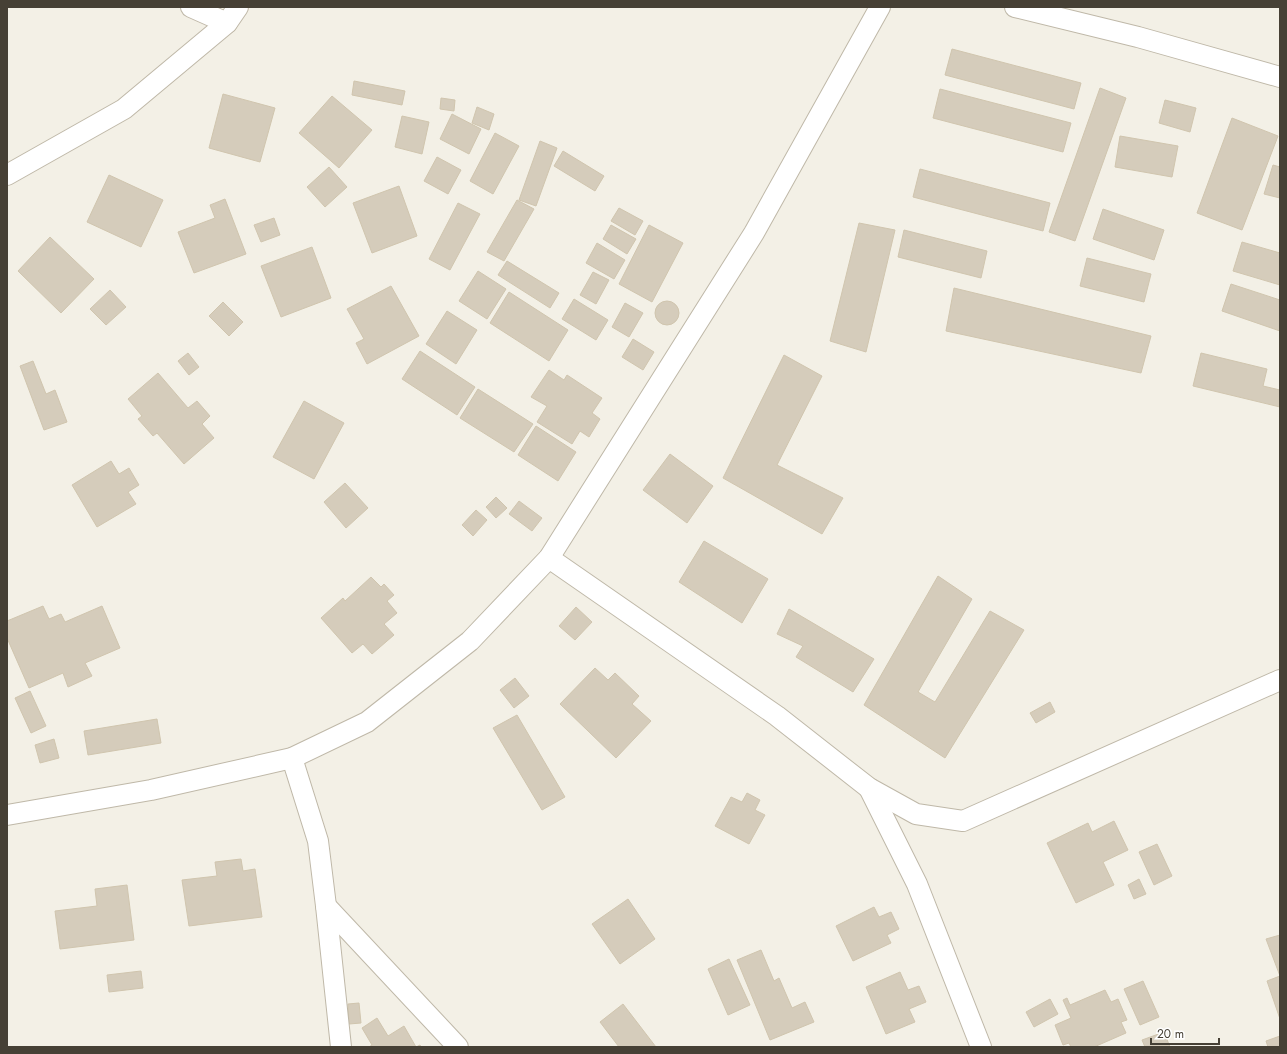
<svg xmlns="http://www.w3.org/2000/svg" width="1287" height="1054" viewBox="0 0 1287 1054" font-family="Jost,sans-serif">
	<rect width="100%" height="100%" fill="#f3f0e6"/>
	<g fill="#d5ccbb" stroke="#d0c5ae">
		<polygon points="952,49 1081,83 1074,109 945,75"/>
		<polygon points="354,81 405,91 402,105 352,95"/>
		<polygon points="1100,88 1126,98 1075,241 1049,232"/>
		<polygon points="940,89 1071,123 1063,152 933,118"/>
		<polygon points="223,94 275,108 260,162 209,148"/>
		<polygon points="332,96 372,130 339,168 299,133"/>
		<polygon points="441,98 455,100 454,111 440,109"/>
		<polygon points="1165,100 1196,108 1190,132 1159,123"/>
		<polygon points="477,107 494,114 489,130 472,123"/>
		<polygon points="452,114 481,129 469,154 440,139"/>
		<polygon points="402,116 429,122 422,154 395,147"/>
		<polygon points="1232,118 1278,136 1242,230 1197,213"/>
		<polygon points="495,133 519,146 493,194 470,181"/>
		<polygon points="1120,136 1178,146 1172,177 1115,167"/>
		<polygon points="540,141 557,148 536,206 519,200"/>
		<polygon points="563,151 604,176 595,191 554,166"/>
		<polygon points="437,157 461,170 448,194 424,181"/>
		<polygon points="1273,165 1280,167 1280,198 1264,194"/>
		<polygon points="329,167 347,187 325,207 307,187"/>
		<polygon points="920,169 1050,203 1043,231 913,197"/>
		<polygon points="109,175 163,200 141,247 87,222"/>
		<polygon points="399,186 417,236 372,253 353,203"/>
		<polygon points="225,199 246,254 194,273 178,232 215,218 210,205"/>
		<polygon points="517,200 534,209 504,261 487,252"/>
		<polygon points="458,203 480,214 450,270 429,259"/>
		<polygon points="619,208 643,221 635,235 611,221"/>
		<polygon points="1103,209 1164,230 1154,260 1093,239"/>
		<polygon points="274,218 280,235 261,242 254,225"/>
		<polygon points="859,223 895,230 866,352 830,341"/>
		<polygon points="611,225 636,239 627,254 603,239"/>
		<polygon points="649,225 683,243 652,302 619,284"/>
		<polygon points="904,230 987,251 981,278 898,257"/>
		<polygon points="50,237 94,279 61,313 18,271"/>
		<polygon points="1242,242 1280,253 1280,285 1233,271"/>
		<polygon points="597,243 625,260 614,279 586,263"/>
		<polygon points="312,247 331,298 281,317 261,266"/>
		<polygon points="1087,258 1151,274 1144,302 1080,286"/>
		<polygon points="507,261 559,293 550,308 498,275"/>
		<polygon points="478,271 506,289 487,319 459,301"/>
		<polygon points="593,272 609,280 596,304 580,295"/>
		<polygon points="1231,284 1280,300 1280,331 1222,311"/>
		<polygon points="391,286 419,336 367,364 356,343 364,339 347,309"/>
		<polygon points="954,288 1151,336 1141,373 946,331"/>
		<polygon points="110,290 126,307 106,325 90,309"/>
		<polygon points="509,292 568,330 549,361 490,323"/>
		<polygon points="574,299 608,320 596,340 562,319"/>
		<circle cx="667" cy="313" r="12"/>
		<polygon points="223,302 243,322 229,336 209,316"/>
		<polygon points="625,303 643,313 629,337 612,327"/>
		<polygon points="447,311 477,330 456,364 426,344"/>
		<polygon points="633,339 654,352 643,370 622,357"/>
		<polygon points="420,351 475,387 457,415 402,379"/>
		<polygon points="188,353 199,367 189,375 178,361"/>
		<polygon points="1201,353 1267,369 1263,386 1280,390 1280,407 1193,386"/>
		<polygon points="784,355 822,376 777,465 843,498 822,534 723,478"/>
		<polygon points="33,361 46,394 55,390 67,422 44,430 20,366"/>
		<polygon points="549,370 564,380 567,375 602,398 592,413 600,419 589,437 580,431 572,444 537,422 547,406 531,397"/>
		<polygon points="158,373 188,408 197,401 210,416 202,424 214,438 184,464 157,433 153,436 138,419 142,416 128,399"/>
		<polygon points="478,389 533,424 514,452 460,418"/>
		<polygon points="304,401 344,423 314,479 273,457"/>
		<polygon points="536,426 576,452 558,481 518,455"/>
		<polygon points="670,454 713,486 687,523 643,490"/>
		<polygon points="111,461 119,474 129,468 139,485 128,492 136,504 97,527 72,485"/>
		<polygon points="345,483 368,508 346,528 324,502"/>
		<polygon points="496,497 507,508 496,518 486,507"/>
		<polygon points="519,501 542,518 532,531 509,514"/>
		<polygon points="476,510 487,520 473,536 462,525"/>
		<polygon points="704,541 768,579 742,623 679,582"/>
		<polygon points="938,576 972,599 918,692 935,702 990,611 1024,630 945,758 864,705"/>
		<polygon points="371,577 381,587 384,584 394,595 387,601 397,613 384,624 394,635 372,654 363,644 352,653 321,618 343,598 345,601"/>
		<polygon points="43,606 49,619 61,614 65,622 102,606 120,648 85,663 92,676 68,687 63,673 29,688 7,638 7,621"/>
		<polygon points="576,607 592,622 575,640 559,626"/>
		<polygon points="789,609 874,659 853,692 796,657 803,646 777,634"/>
		<polygon points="595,668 608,680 615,673 639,696 632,704 651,721 616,758 560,704"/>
		<polygon points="515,678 529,696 514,708 500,690"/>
		<polygon points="30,691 46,726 31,733 15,698"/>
		<polygon points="1050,702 1055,712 1036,723 1030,713"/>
		<polygon points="517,715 565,797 542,810 493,728"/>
		<polygon points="157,719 161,743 88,755 84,731"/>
		<polygon points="54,739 59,758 40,763 35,745"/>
		<polygon points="747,793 760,800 755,810 765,815 749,844 715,826 731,797 742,802"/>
		<polygon points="1114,821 1128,850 1103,862 1114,885 1076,903 1047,843 1088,823 1092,832"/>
		<polygon points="1157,844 1172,876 1154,885 1139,852"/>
		<polygon points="241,859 243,871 255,869 262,917 189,926 182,880 217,876 215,862"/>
		<polygon points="1139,879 1146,894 1134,899 1128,885"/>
		<polygon points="127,885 134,940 60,949 55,911 97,906 95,889"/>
		<polygon points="628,899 655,939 620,964 592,924"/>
		<polygon points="874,907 879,917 891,912 899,929 887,935 891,943 853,961 836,926"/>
		<polygon points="1280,935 1280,1019 1267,981 1280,976 1266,939"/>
		<polygon points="761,950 774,981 779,978 792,1008 805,1002 814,1022 770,1040 737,960"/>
		<polygon points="729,959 750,1005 728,1015 708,969"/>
		<polygon points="141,971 143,988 109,992 107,975"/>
		<polygon points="900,972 908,990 919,986 926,1002 909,1009 915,1022 886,1034 866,987"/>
		<polygon points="1143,981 1159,1017 1140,1025 1124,989"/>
		<polygon points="1105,990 1111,1002 1118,999 1127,1020 1121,1022 1126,1033 1094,1047 1071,1047 1069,1043 1063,1045 1055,1025 1071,1018 1063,1000 1067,998 1070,1005"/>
		<polygon points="1050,999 1058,1014 1034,1027 1026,1012"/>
		<polygon points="359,1003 361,1023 349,1024 348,1004"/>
		<polygon points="623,1004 656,1047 619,1047 600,1022"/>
		<polygon points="377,1018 388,1036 404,1026 416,1047 420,1045 421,1047 369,1047 372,1045 362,1028"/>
		<polygon points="1164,1032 1170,1047 1145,1047 1142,1040"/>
		<polygon points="1280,1036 1280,1047 1268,1047 1266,1041"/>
	</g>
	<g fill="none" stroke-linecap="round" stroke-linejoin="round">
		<g stroke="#bfb8a8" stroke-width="22">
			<g id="minor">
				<polyline points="191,7 227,23"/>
				<polyline points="1015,7 1138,37 1280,77"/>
				<polyline points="7,175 124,109 227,23 238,7"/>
				<polyline points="549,558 777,716 869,788 916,814 963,821 1280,680"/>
				<polyline points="292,758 318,841 326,906 341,1047"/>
				<polyline points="869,788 917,884 981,1047"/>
				<polyline points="7,815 151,790 292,758 367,722 470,641 549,558 754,233 880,7"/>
				<polyline points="326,906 458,1047"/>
			</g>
		</g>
		<use href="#minor" stroke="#fff" stroke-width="20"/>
	</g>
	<rect width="1287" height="1054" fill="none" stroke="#464035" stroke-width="16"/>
	<path d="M1151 1038v6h68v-6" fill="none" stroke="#464035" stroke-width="2"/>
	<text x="1157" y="1038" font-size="12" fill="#464035" stroke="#ffffff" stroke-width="3" paint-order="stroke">20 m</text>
</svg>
